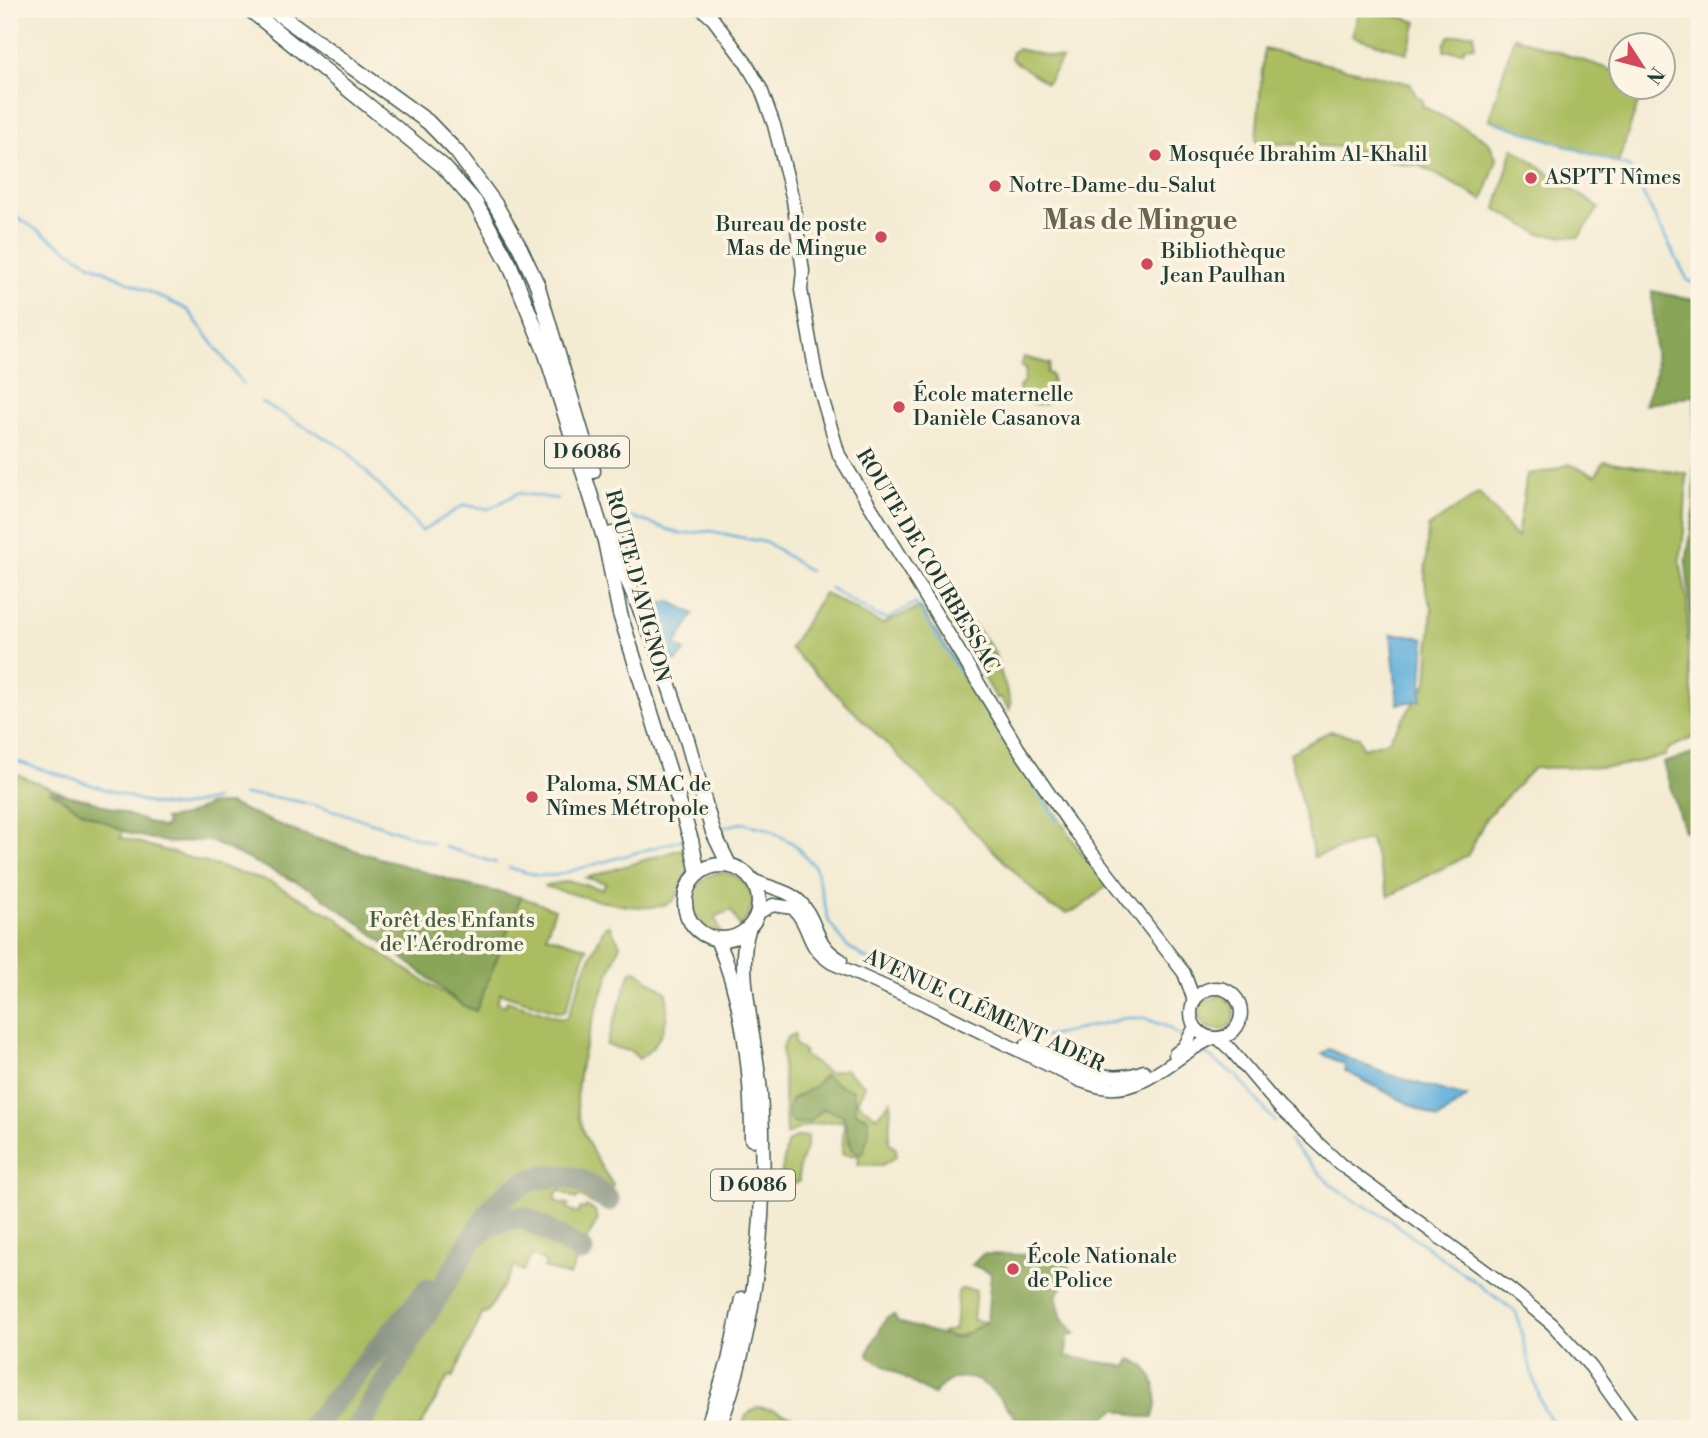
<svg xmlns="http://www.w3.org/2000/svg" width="1708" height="1438" viewBox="0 0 1708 1438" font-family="'Libre Bodoni',serif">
	<rect width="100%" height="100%" fill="#fcf5e5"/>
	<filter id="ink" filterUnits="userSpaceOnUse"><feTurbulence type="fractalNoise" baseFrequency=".0143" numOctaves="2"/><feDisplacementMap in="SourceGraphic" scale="14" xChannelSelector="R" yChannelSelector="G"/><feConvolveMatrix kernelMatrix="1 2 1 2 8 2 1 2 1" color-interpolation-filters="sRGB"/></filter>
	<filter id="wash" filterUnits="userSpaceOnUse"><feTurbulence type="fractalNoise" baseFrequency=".00686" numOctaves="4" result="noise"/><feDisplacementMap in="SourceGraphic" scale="28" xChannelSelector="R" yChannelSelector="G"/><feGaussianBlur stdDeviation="1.57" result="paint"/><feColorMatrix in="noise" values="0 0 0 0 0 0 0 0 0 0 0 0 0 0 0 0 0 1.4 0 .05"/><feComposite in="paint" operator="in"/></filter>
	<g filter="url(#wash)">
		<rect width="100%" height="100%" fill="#f4ebd3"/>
		<g fill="#abbd61" stroke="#657d4a" stroke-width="2" fill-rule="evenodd">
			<polygon points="1360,9 1373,9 1417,22 1407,53 1352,36"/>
			<polygon points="1474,33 1475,46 1464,47 1464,51 1444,51 1444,44 1450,36"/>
			<polygon points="1514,37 1620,73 1620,88 1643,88 1618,163 1489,119"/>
			<polygon points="1018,49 1062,59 1047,83 1014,61 1011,58 1012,52"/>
			<polygon points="1264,49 1411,84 1416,96 1423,100 1422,106 1482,137 1489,143 1497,159 1483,200 1419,165 1403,164 1339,147 1262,143 1256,140"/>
			<polygon points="1513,148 1599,208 1579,237 1540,234 1496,209"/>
			<path d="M 1024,357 L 1050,364 L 1047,373 L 1051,374 L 1054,390 L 1046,404 C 1033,408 1020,402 1019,387 L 1024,381 L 1026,368 L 1021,366 Z"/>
			<polygon points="1604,461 1687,474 1684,531 1680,561 1687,600 1688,658 1697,729 1694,737 1668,749 1665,756 1613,767 1534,768 1486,818 1468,855 1389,896 1370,839 1314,857 1290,753 1330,731 1359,737 1363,748 1388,741 1427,683 1432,607 1426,591 1425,579 1428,527 1479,493 1517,538 1527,474 1550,471 1569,464 1596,475"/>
			<polygon points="824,593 882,624 920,607 1084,857 1108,885 1080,908 1067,913 1050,907 790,648"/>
			<polygon points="961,622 974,625 994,652 1011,704 1009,710 1001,698 997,699 975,662 959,626"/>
			<path d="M 9,771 L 101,809 L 127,825 L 120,837 L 270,882 L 334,916 L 384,955 L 462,1005 L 475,1011 L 521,897 L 555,909 L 546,935 L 587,948 L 565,1011 L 559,1012 L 500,993 L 497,1003 L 505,1006 L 507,1001 L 563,1019 L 568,1016 L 585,969 L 605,926 L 609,925 L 620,944 C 605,989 568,1072 579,1117 C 585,1142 599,1164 613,1185 L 603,1205 L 597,1206 L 579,1196 L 576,1199 L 559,1190 L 555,1198 L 556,1201 L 563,1205 L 565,1203 L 569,1205 L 567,1208 L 577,1214 L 581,1208 L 585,1209 L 586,1206 L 595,1211 L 598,1219 L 569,1276 L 544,1268 L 546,1263 L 532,1255 L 523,1271 L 515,1266 L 486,1314 L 483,1313 L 453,1377 L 449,1376 L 419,1429 L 9,1429 Z"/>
			<path d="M 684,848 L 691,867 C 686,874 679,896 673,901 C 650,919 569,893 543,886 L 570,881 L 602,889 L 606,883 L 586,878 Z"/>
			<path d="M 720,872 C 752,875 763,904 740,927 L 731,910 L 715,917 L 721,933 C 683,925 682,881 720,872 Z"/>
			<path d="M 635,970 L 667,993 C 669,1021 663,1043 639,1059 L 632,1052 L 606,1045 L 631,971 Z"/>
			<path d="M 1218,994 L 1231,1001 L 1228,1002 L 1233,1005 C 1244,1047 1178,1030 1205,998 L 1208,1000 L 1217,997 Z"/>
			<path d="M 795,1034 L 794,1044 L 805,1052 L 803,1055 L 829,1073 L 845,1069 L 865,1086 L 857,1102 L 877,1117 L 891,1101 L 889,1142 L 896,1149 L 896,1157 L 882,1165 L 858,1165 L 859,1156 L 842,1154 L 844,1121 C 825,1121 802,1125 786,1135 L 782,1049 L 787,1037 ZM 816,1086 L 853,1090 L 853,1101 L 858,1115 L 865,1115 L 865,1143 L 863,1152 L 849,1143 L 843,1115 L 823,1109 L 810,1122 L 805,1123 L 791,1100 Z"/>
			<path d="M 808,1136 C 807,1154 796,1163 799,1182 L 779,1187 L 787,1143 L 796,1137 Z"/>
			<path d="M 961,1289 L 976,1290 L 973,1320 L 987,1322 C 967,1331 963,1341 940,1334 L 955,1329 L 958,1292 Z"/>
			<polygon points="757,1407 775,1410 822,1429 742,1429 746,1415"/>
		</g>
		<g fill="#88a457" stroke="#547046" stroke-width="2">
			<polygon points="1652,291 1699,301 1699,681 1691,643 1690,603 1686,563 1694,513 1695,395 1644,405 1656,372"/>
			<polygon points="1699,752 1699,826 1684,831 1663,763"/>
			<polygon points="49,791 89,800 163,828 167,824 164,819 185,816 210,804 230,804 299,833 466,885 521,897 476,1011 462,1005 359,923 311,889 208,840 170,843 131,834 83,812"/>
			<polygon points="824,1075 842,1087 853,1090 856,1112 869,1119 869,1133 863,1152 859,1153 852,1149 843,1115 823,1109 810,1122 795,1124 789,1118 788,1110 791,1100 815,1086"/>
			<path d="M 983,1254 L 1062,1256 L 1070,1261 L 1061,1289 L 1056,1296 L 1062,1319 L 1076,1334 L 1068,1336 L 1066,1356 L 1127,1367 L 1131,1359 C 1155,1367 1161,1396 1153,1417 L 1141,1417 L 1116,1409 L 1092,1429 L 1023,1429 C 1003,1399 969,1351 933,1395 L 868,1356 L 869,1350 L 887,1317 L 894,1315 L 898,1322 L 953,1338 L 962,1336 L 987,1322 L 991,1273 L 972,1265 Z"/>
		</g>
		<g fill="#61afdb" stroke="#407688" stroke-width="2">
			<polygon points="669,601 694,614 675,645 685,651 677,661 671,661 654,604"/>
			<polygon points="1391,634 1409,635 1425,639 1421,700 1398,704"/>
			<path d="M 1329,1049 C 1373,1072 1419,1084 1467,1097 L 1438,1119 L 1345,1071 L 1346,1065 L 1322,1054 Z"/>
		</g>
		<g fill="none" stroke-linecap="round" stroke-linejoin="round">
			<g stroke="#61afdb" stroke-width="2.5">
				<polyline points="1495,122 1629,167 1688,281 1699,284"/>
				<polyline points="9,212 90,264 188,310 243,384"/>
				<polyline points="261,402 345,449 422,531 464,505 489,509 518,493 558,499"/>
				<polyline points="624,514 681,534 710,531 768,543 809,571"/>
				<polyline points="830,588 877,616 888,619 915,603 1057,822"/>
				<polyline points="9,759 152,804 179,807 215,799"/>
				<path d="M 243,795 C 306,795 372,824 432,843"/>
				<polyline points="723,827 742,823 768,829 794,844 815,867 829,922 846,945 863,957 978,1010 1047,1037 1126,1018 1144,1018 1167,1027 1183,1038"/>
				<polyline points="445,847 496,863"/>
				<polyline points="509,868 540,876 557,875 681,840"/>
				<polyline points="1200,1050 1238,1077 1275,1122"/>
				<polyline points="1289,1141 1329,1183 1350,1198 1389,1219 1516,1312 1532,1374 1544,1410 1558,1429"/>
			</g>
			<g stroke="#8a9484" stroke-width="23">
				<path d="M 479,1234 C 494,1222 508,1215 527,1219 L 582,1251"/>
				<polyline points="310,1429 428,1290"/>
				<path d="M 357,1429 L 472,1239 C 480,1227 487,1214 497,1203 C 516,1182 548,1170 576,1179 C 588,1183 598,1192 608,1200"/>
			</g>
		</g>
	</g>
	<g filter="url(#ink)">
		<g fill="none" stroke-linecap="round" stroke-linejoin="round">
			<g stroke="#3f574c" stroke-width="15">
				<g id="minor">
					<polyline points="702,9 713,19 746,63 761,89 774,125 793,200 803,271 801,290 817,380 839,455 1018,748 1069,823 1184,973 1193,997 1193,1004"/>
					<path d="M 753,880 C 769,888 791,890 803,905 C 819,925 814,944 841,960"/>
					<path d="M 758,913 L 773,905 L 793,908 C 812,927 804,946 832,963 L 924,1004 L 1081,1081 C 1090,1084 1100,1088 1109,1088 C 1149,1091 1179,1051 1214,1038"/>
					<circle cx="1216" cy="1013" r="25"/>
					<polyline points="1218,1038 1231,1050 1280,1108 1340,1164 1511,1290 1552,1324 1591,1367 1635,1429"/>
					<path d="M 1026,1045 C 1064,1062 1102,1088 1144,1071"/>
					<polyline points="1175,1054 1184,1047 1195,1027"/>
				</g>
			</g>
			<g stroke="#3f574c" stroke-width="17">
				<g id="major">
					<polyline points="249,9 443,166 475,202 509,263 546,354 605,541 620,614 691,840 698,874"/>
					<polyline points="272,9 428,122 457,152 495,204 520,248 537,284 593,471"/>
					<polyline points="612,534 625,574 658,652 688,743 713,832 729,865"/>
					<circle cx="722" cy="902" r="37"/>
					<path d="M 717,939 C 744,1001 752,1072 752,1139"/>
					<polyline points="707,1429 729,1361 742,1299"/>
					<path d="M 718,1429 C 758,1324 768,1205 760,1093 C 757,1048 735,969 748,930"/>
				</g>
			</g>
			<use href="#minor" stroke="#fff" stroke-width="12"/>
			<use href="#major" stroke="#fff" stroke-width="14"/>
		</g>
	</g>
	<g fill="#d1495b" stroke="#fcf5e5" stroke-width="2.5">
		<circle cx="1155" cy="155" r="7"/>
		<circle cx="1531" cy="178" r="7"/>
		<circle cx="995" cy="186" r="7"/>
		<circle cx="881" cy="237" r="7"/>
		<circle cx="1147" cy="264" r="7"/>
		<circle cx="899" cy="407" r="7"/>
		<circle cx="532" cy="797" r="7"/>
		<circle cx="1013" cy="1269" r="7"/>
	</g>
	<g text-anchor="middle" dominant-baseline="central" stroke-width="7" stroke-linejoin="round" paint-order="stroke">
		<g fill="#fcf5e5" stroke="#617469" stroke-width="2">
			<rect x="545" y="436.5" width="84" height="31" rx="5"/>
			<rect x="711" y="1169.5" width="84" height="31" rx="5"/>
		</g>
		<g font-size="19" font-weight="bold" fill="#1f3d34">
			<text x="587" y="452">D 6086</text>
			<text x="753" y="1185">D 6086</text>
		</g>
		<g font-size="21" fill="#1f3d34" stroke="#fcf5e5" text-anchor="start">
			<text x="1169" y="155">Mosquée Ibrahim Al-Khalil</text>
			<text x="1545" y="178">ASPTT Nîmes</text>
			<text x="1009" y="186">Notre-Dame-du-Salut</text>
			<text x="867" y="225" text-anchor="end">Bureau de poste<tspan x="867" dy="24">Mas de Mingue</tspan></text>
			<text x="1161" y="252">Bibliothèque<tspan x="1161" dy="24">Jean Paulhan</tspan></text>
			<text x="913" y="395">École maternelle<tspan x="913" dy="24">Danièle Casanova</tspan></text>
			<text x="546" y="785">Paloma, SMAC de<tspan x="546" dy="24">Nîmes Métropole</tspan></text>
			<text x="1027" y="1257">École Nationale<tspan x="1027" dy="24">de Police</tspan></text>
		</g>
		<g font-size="21" fill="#1f3d34" stroke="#fcf5e5">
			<text transform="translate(927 561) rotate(59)">ROUTE DE COURBESSAC</text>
			<text transform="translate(637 586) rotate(75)">ROUTE D'AVIGNON</text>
			<text transform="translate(984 1011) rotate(25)">AVENUE CLÉMENT ADER</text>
		</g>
		<g font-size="21" fill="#425d3f" stroke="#fcf5e5">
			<text x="452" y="921">Forêt des Enfants<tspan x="452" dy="24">de l'Aérodrome</tspan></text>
		</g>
		<g font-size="28" font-weight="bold" fill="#69664f" stroke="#fcf5e5">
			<text x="1140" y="220">Mas de Mingue</text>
		</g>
	</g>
	<rect width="1708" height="1438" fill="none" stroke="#fcf5e5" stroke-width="35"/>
	<g transform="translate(1642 66) rotate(126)"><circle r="33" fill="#fcf5e5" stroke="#a4ab9e" stroke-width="2"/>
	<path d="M0-5L12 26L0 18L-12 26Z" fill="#d1495b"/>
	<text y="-10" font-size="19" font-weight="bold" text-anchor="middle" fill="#1f3d34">N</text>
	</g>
</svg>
